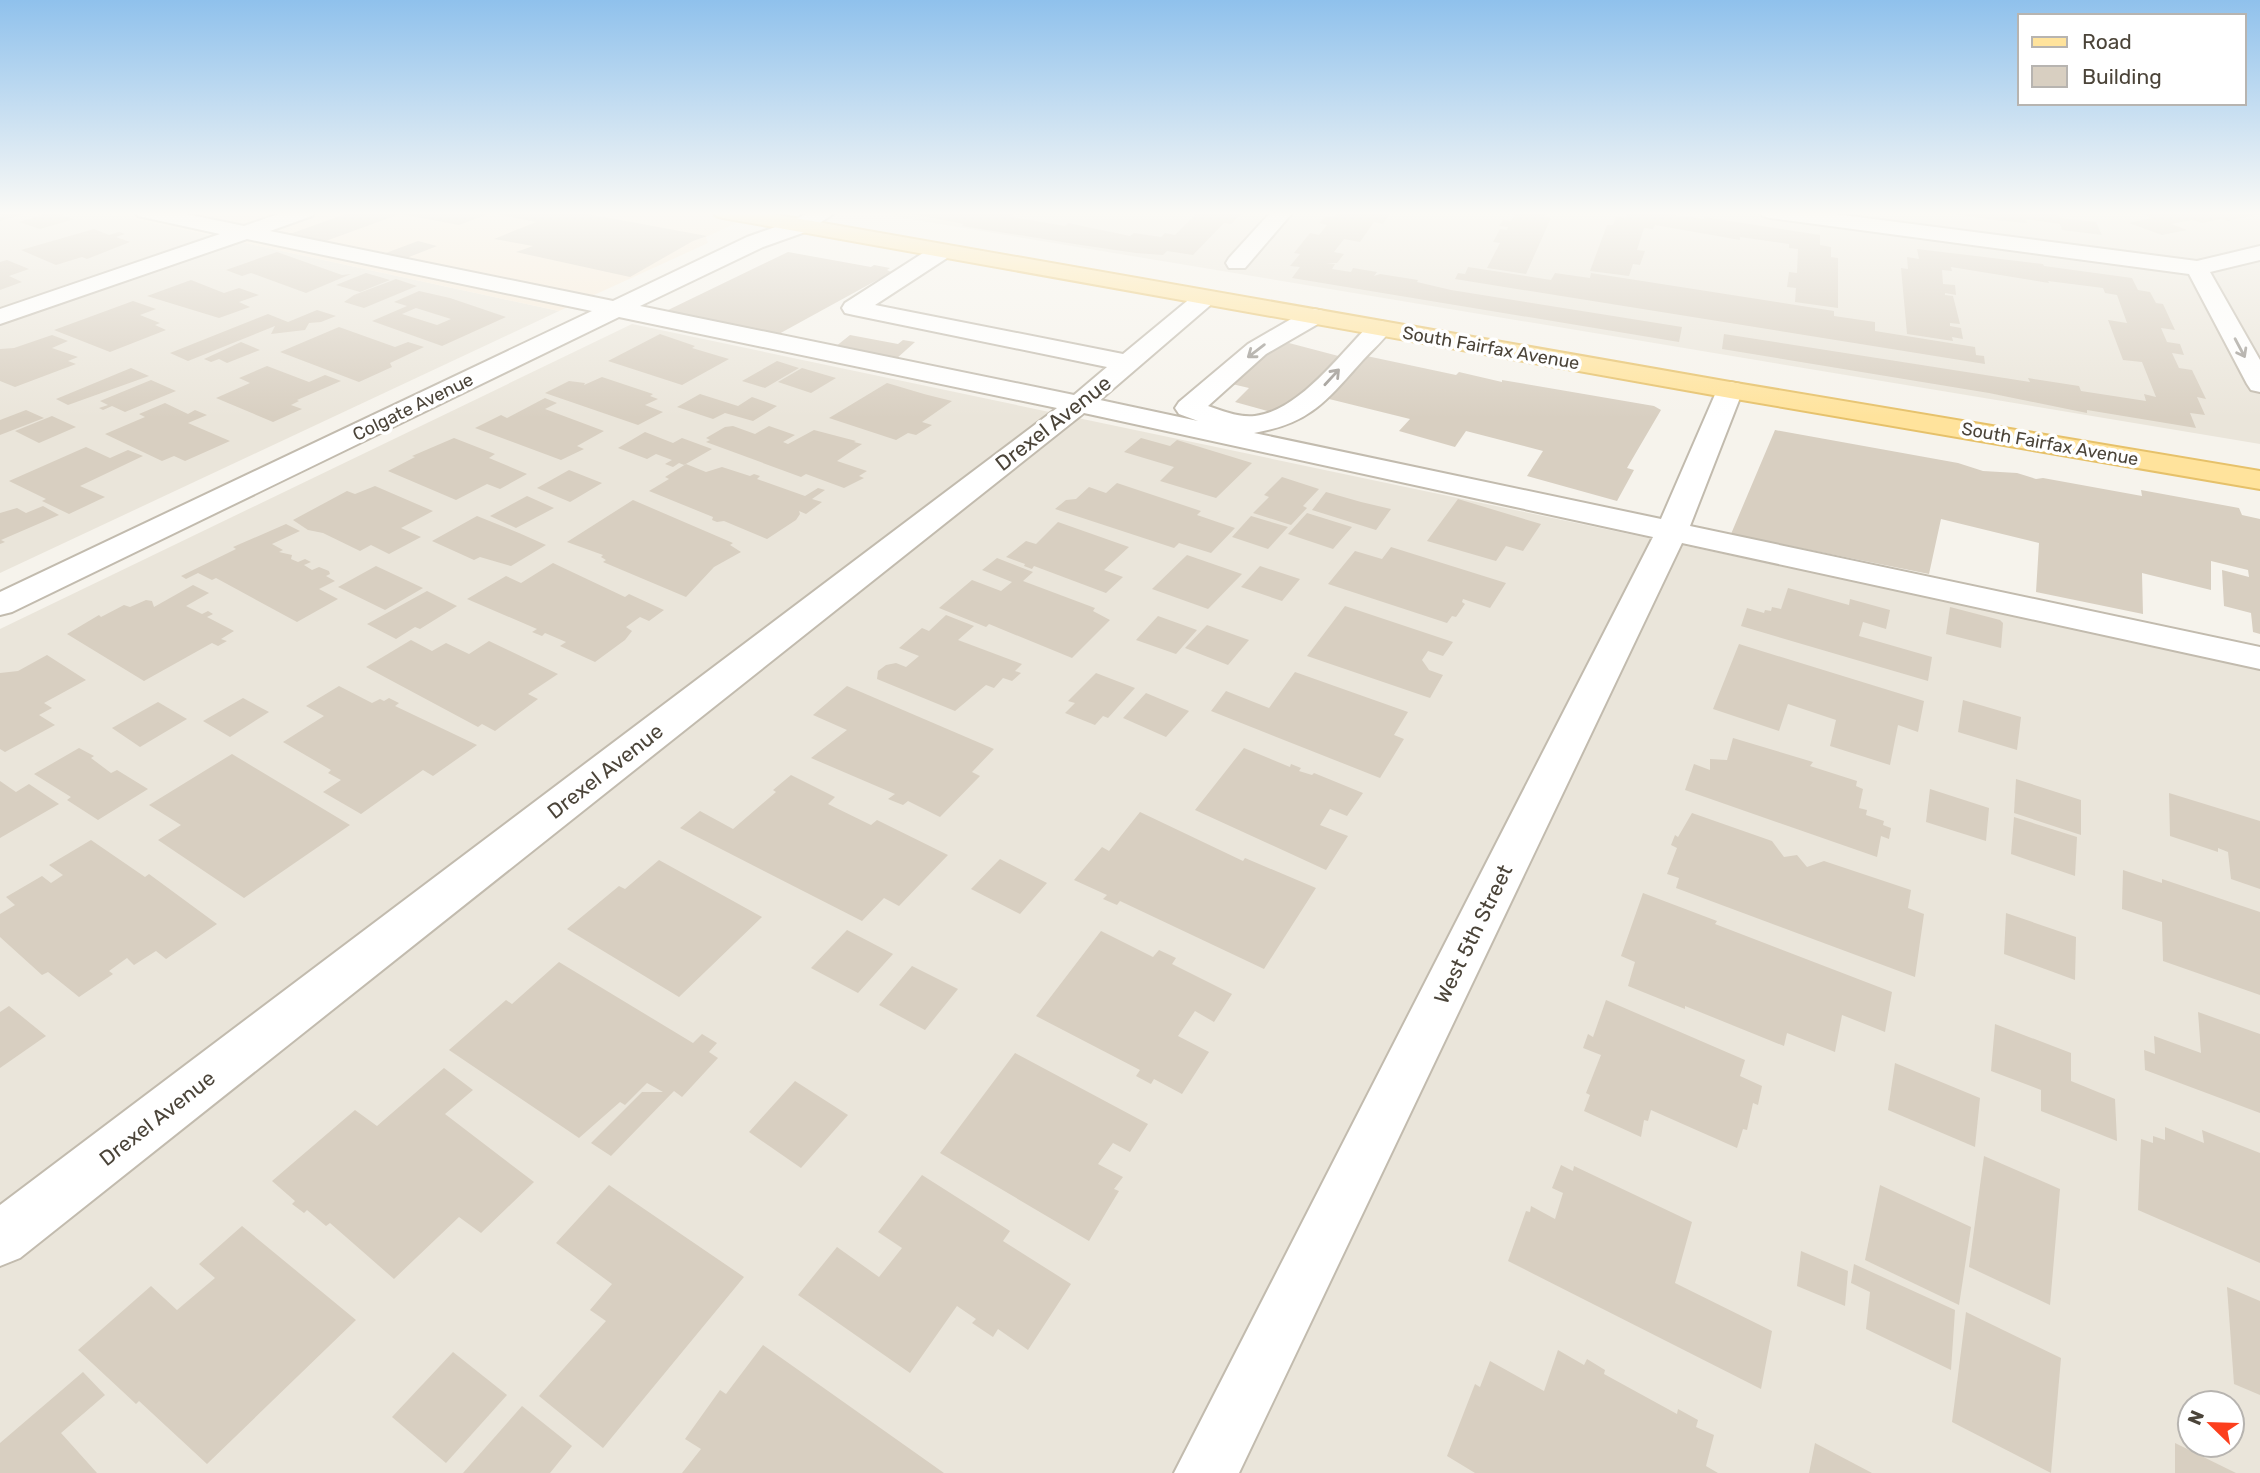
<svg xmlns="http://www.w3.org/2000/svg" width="2260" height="1473" viewBox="0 0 2260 1473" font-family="Rubik,sans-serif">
	<rect width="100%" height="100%" fill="#f6f3ec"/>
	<g fill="#eae5da" fill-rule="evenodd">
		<polygon points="0,212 102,212 559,311 0,573"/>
		<polygon points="887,212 2260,212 2260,444 898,217"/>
		<path d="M 632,324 L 2260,667 L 2260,1473 L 0,1473 L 0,629 ZM 2190,1403 L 2232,1403 L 2232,1445 L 2190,1445 Z"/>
	</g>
	<polygon fill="#f7ead8" points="102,212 760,212 706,237 708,243 559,311"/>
	<g fill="#d8cfc1" fill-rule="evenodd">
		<polygon points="0,212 27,212 27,213 0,221"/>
		<polygon points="51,212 74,219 40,229 19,222"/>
		<polygon points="351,212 577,212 707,236 693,241 630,277 516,252 533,246 494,239 536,222 491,213 459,225 400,214 323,242 287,235"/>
		<polygon points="901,212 999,212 1014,215 1011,217 1065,226 1068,223 1130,236 1134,233 1161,237 1165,233 1175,235 1198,212 1243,212 1231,224 1224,223 1193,255 1167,251 1163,255 1136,253 1081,245 962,226 964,224"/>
		<polygon points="1337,212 1376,212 1389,215 1383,224 1374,222 1360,242 1344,239 1334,252 1344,254 1337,263 1326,263 1335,264 1332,269 1351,272 1353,268 1377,272 1374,276 1380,274 1418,280 1417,282 1451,290 1682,327 1679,342 1292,278 1300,267 1290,266 1300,254 1294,253 1310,233 1319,235 1327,225 1319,223 1326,216 1333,217"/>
		<polygon points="1516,212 1547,212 1545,217 1551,218 1526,274 1487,268 1500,243 1493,242 1500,229 1507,230 1508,227 1499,226 1503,220 1511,221"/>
		<polygon points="1628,212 1654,212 1704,219 1704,217 1820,235 1820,245 1831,247 1831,257 1838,258 1838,308 1795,302 1796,288 1787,287 1789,272 1797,273 1798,249 1789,248 1789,244 1740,237 1740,240 1655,225 1653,229 1644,228 1637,250 1645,251 1640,265 1633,264 1629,276 1590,271 1607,225 1613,225 1616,217 1626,218"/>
		<polygon points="1942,212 2057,212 2060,218 2096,222 2102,235 2062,230 2060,224 2026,219 2027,223 1994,220"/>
		<polygon points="2137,212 2260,212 2260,214 2228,221 2221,219 2202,223 2192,220 2171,224 2187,230 2162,235 2129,223 2152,218"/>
		<polygon points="94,229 109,235 119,232 125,234 116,237 130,242 87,259 82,257 56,265 21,250"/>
		<polygon points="418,241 437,246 404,259 386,253"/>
		<polygon points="1917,249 2043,264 2044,266 2132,278 2138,290 2150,292 2156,303 2163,304 2175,330 2161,328 2167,342 2180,344 2184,355 2172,353 2179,368 2192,370 2206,399 2197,397 2205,415 2190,413 2196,428 2087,410 2087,413 1989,393 1722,349 1724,334 2030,382 2028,378 2079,386 2081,391 2146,401 2144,394 2156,397 2142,362 2123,360 2108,320 2127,323 2117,295 2105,293 2103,288 2048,281 2049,283 1951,267 1952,271 1942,270 1943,284 1955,285 1956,295 1945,293 1945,295 1953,296 1960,324 1950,323 1950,326 1961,328 1963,339 1952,337 1953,341 1907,334 1901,268 1908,269 1907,257 1919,259"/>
		<polygon points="277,252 342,275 351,274 306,293 251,273 242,276 226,270"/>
		<polygon points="788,252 871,267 874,265 890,268 887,270 895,274 884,280 879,279 777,335 664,312"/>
		<polygon points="7,260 29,269 9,276 22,282 0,290 0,262"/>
		<polygon points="1468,267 1551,280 1555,273 1590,278 1591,273 1834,311 1834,316 1875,322 1875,331 1975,347 1976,355 1984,356 1985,364 1455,279 1458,273 1465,274"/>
		<polygon points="366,273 390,280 360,292 336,285"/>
		<polygon points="396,279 417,286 364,308 344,302 354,295"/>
		<polygon points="191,280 224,293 239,288 259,295 239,302 250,307 219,318 147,296"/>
		<path d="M 419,291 L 450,298 L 506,317 L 442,346 L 372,321 L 407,306 L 394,302 ZM 416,308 L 451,319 L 437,325 L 402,314 Z"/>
		<polygon points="133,301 156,309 140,315 160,323 155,325 166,330 110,352 54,330"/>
		<polygon points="317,310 336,316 321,322 309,323 305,330 271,334 275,326 188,361 170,353 268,314 288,322"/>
		<polygon points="339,327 395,347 408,342 424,347 390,363 392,367 359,382 280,352"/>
		<polygon points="660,334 695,346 692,348 729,359 682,385 608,361"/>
		<polygon points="52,335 68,341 52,348 78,357 68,361 76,364 15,387 0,381 0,349 14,348"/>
		<polygon points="850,335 898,344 903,340 915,342 896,359 835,347"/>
		<polygon points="241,342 260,350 227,363 219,359 211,362 204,359"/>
		<polygon points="1289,343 1346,358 1282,415 1235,402 1249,388 1232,384 1266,353"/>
		<polygon points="1362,355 1456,375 1459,372 1502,382 1502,380 1654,406 1661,410 1627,468 1634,470 1617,501 1527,476 1543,451 1466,431 1455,447 1399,431 1410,419 1321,397"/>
		<polygon points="777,361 799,368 765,388 742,381"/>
		<polygon points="267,366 309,382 325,375 341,381 297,400 299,401 291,405 302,409 273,422 216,398 250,383 239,378"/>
		<polygon points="131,368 149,376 68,405 56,399"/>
		<polygon points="802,368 836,378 811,393 778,382"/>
		<polygon points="602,377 653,394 650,396 658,399 645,405 663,412 638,425 545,393 569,381 585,383 584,385"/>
		<polygon points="151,380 176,391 125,412 112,406 103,410 99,408 108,405 100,401"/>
		<polygon points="887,383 924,394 952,401 922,422 932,425 916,435 908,433 896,440 829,418"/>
		<polygon points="700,394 738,406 752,397 777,406 753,421 725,413 713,419 677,407"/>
		<polygon points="545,398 557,403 545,409 604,431 577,446 584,449 561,460 475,428 501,415 507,418"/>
		<polygon points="165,403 188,414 195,410 207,415 188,423 230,441 185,461 174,456 162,461 105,434 145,417 139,414"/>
		<polygon points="26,410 44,418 0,435 0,420"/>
		<polygon points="52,416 76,427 39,443 15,431"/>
		<polygon points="733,426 755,434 769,426 795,435 783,442 788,444 814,430 856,441 854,442 862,444 837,461 867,471 859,476 864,478 844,488 806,474 801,477 706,442 710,440 706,438 725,427"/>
		<polygon points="1775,430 1958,463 1983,471 2017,473 2036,479 2043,478 2142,496 2141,490 2239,508 2242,515 2260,519 2260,634 2253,632 2251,613 2224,606 2222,570 2249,577 2248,570 2211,561 2211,590 2142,573 2143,614 2036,592 2039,543 1941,519 1929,574 1731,534"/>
		<polygon points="645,432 673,443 682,438 712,449 684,465 679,463 673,467 665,464 672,460 656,454 647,459 618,448"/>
		<polygon points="454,438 495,454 489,458 527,474 500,489 487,484 456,500 388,471 415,457 412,456"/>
		<polygon points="1141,438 1170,446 1177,440 1252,463 1216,498 1160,481 1174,467 1124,452"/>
		<polygon points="86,447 110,458 128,450 143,456 80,486 105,497 69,514 42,501 46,499 9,481"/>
		<polygon points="686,464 706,472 722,467 750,476 754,474 760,476 757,479 805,496 818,488 825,490 812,499 822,502 806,514 799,511 800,514 796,520 767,539 724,521 717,522 712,520 713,517 649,491 669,479 665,477"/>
		<polygon points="569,470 602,483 570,502 537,488"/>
		<polygon points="1282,477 1319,489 1303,506 1307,508 1291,525 1253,513 1269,497 1264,495"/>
		<polygon points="1117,483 1201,511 1197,515 1235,528 1211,553 1179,543 1174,548 1055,509 1066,500 1076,499 1089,487 1106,493"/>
		<polygon points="375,486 433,511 401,528 421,537 389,554 371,545 360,551 323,533 308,530 293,520 347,491 355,494"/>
		<polygon points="1326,492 1361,502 1391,509 1376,530 1312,510"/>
		<polygon points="527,496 554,508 516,528 490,516"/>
		<polygon points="1458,499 1541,524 1523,551 1506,546 1496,561 1427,541"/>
		<polygon points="633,500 733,543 730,545 741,552 714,567 686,597 603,562 606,560 601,557 603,555 567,542"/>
		<polygon points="43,506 59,515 1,540 5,542 0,544 0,513 17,508 26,513"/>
		<polygon points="1307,513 1352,527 1333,549 1288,534"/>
		<polygon points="477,516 519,533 546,545 511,566 480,557 474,560 432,541"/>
		<polygon points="1251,516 1288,527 1268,549 1232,537"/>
		<polygon points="1058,522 1129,547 1104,570 1123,577 1106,593 1034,566 1032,569 1024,566 1025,564 1006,557 1026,541 1036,544"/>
		<polygon points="286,524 300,531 272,544 283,550 279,552 292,555 291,559 298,562 305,559 311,562 304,565 312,570 319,567 329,571 330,574 326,576 335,581 319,589 338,599 297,622 216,578 212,580 198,573 186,579 181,576 236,549 233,547"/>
		<polygon points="1391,547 1506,583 1490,608 1463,599 1462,602 1465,604 1456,617 1452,616 1447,623 1328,584 1355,551 1382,559"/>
		<polygon points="1187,555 1242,574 1208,609 1152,589"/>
		<polygon points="997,558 1033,572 1023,581 1095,608 1093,611 1110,620 1072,658 989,624 986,627 939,608 972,580 1001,591 1012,582 982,570"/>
		<polygon points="553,563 625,597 629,594 664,610 649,621 640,617 626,627 632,631 625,640 595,662 560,646 566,642 545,633 542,636 532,632 537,629 467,599 506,576 521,583"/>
		<polygon points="376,566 423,588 385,610 338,587"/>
		<polygon points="1260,566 1300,579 1282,601 1241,587"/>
		<polygon points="193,585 209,593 186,606 202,614 208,611 213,614 207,617 234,631 221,639 227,641 218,646 212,643 144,681 67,634 99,615 101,617 124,605 130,607 146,600 152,601 154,607"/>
		<polygon points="1788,588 1849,605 1850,599 1890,610 1886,629 1863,622 1859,636 1932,657 1928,681 1741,626 1747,608 1764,613 1765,610 1771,611 1772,607 1781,609"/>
		<polygon points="427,591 457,606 420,629 415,627 396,639 367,624"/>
		<polygon points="1345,606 1453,642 1443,656 1428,651 1422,660 1429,670 1443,675 1430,698 1307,656"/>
		<polygon points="1950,607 2000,620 2003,623 2001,648 1946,634"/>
		<polygon points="946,615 974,626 958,640 1022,664 1015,671 1021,673 1012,681 1003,678 994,688 986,685 955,711 877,679 878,671 886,665 896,663 906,667 919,656 899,648 922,628 929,631"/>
		<polygon points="1158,616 1197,630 1176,654 1136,640"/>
		<polygon points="1207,625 1249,640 1228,665 1185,648"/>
		<polygon points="411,640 432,651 446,643 469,654 489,641 558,674 528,694 538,699 495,731 482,724 478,727 366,667"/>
		<polygon points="1739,644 1924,701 1918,732 1898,725 1890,765 1830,746 1836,720 1788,704 1779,731 1713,709"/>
		<polygon points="47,655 86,680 44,703 52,708 39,715 55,725 5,752 0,749 0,673 18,671"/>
		<polygon points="1295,672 1408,712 1394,735 1404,739 1380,778 1211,711 1226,691 1269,708"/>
		<polygon points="1096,673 1135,688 1108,718 1103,716 1095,725 1065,713 1075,703 1068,701"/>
		<polygon points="339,686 372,703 380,699 384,701 389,698 399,703 395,706 477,745 433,776 423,770 361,814 323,792 341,780 328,773 331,770 283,742 324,716 306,706"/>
		<polygon points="847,686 994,749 972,772 980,776 940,817 908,801 903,805 888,799 895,794 811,758 847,730 813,715"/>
		<polygon points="1146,693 1189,711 1166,737 1123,718"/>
		<polygon points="243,698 269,712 230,737 203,721"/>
		<polygon points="1963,700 2021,717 2017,750 1958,732"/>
		<polygon points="158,702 187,719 140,747 112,728"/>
		<polygon points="1733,738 1813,762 1810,766 1857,781 1856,786 1863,789 1859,808 1867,810 1866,815 1884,821 1883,825 1891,828 1889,839 1881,836 1877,857 1685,790 1694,764 1710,770 1710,759 1727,760"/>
		<polygon points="79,748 94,756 91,758 111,773 117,770 148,789 98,820 67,800 71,797 34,774"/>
		<polygon points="1244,748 1290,767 1291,764 1301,768 1299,771 1312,775 1314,773 1363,793 1347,816 1330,809 1320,825 1348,836 1326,870 1195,810"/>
		<polygon points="232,754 350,825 244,898 158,840 181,825 149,805"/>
		<polygon points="791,775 835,797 828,804 871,825 877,820 948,855 899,906 884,898 862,921 680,828 700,811 733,829 776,792 773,790"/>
		<polygon points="2016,779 2081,800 2081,835 2014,813"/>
		<polygon points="0,781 16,792 29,784 59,804 0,838"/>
		<polygon points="1930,789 1989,808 1986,841 1926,822"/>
		<polygon points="2169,793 2260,821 2260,889 2231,879 2228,852 2218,848 2218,852 2170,836"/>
		<polygon points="1140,812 1243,861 1245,858 1316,888 1264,969 1120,901 1117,905 1103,899 1107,895 1074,880 1102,847 1109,851"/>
		<polygon points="1692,813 1772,841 1784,857 1797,855 1807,867 1824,861 1911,890 1908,908 1924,914 1915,977 1676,888 1679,878 1667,874 1677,848 1671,845 1675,835 1678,837"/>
		<polygon points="2014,817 2077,837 2075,876 2011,854"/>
		<polygon points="91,840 145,877 149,874 217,924 166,959 156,951 134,965 127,958 109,971 113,974 79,997 48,972 42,975 0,937 0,914 15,905 6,897 42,876 51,883 63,875 49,865"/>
		<polygon points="1000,859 1047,883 1020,914 971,889"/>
		<polygon points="659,860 762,917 679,997 567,929 619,886 625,889"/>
		<polygon points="2123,870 2162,883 2162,879 2260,912 2260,995 2163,961 2162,922 2122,909"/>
		<polygon points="1643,893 1717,921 1715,924 1892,992 1885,1032 1842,1015 1835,1052 1787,1033 1784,1046 1685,1006 1685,1009 1628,986 1635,962 1621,956"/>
		<polygon points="2006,913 2076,937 2075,980 2004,954"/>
		<polygon points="847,930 893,954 858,993 811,968"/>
		<polygon points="1101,931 1153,957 1159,950 1176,958 1172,964 1232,994 1214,1022 1195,1011 1178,1036 1209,1052 1182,1094 1154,1079 1151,1084 1136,1076 1140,1070 1036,1016"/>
		<polygon points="559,962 693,1043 702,1034 717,1043 709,1052 718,1058 682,1097 674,1091 611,1156 591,1143 642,1092 663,1092 647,1083 625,1105 620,1102 579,1138 449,1050 506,1000 512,1004"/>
		<polygon points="912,966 958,989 925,1030 879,1005"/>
		<polygon points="1606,1000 1745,1060 1740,1076 1762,1086 1758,1105 1753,1103 1747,1130 1743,1129 1737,1148 1651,1110 1648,1121 1644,1120 1641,1137 1584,1111 1590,1095 1586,1093 1601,1055 1583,1048 1588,1034 1593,1037"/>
		<polygon points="9,1006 46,1036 0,1068 0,1012"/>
		<polygon points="2198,1012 2260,1034 2260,1113 2145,1070 2144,1050 2155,1054 2154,1036 2201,1053"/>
		<polygon points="1995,1024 2071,1053 2071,1081 2115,1099 2117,1141 2041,1111 2041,1090 1991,1071"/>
		<polygon points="1015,1053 1148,1124 1130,1152 1113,1143 1098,1164 1123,1177 1114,1189 1119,1191 1089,1241 940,1153"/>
		<polygon points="1895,1063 1980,1098 1975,1147 1888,1110"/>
		<polygon points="444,1068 473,1090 445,1114 534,1182 481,1233 459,1217 394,1279 330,1223 326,1226 307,1210 304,1213 292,1204 295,1201 272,1181 355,1110 377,1126"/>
		<polygon points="795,1081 848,1115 801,1168 749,1132"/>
		<polygon points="2165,1127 2204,1143 2202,1130 2260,1153 2260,1263 2138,1210 2141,1139 2153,1143 2153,1136 2165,1140"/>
		<polygon points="1984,1156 2060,1189 2050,1305 1969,1267"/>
		<polygon points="1561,1165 1573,1171 1574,1166 1692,1222 1675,1283 1772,1331 1761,1389 1508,1261 1526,1211 1530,1212 1531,1206 1555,1219 1563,1193 1552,1188"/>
		<polygon points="922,1175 1010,1231 1003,1241 1071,1284 1028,1350 998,1329 993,1337 972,1323 976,1319 957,1306 910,1373 798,1295 837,1247 879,1277 902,1248 878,1232"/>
		<polygon points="609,1185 744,1277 603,1448 539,1396 606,1321 590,1310 612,1284 556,1243"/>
		<polygon points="1880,1185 1971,1227 1959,1305 1865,1260"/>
		<polygon points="242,1226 356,1320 207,1464 139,1401 136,1404 78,1350 151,1286 177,1310 215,1278 199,1264"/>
		<polygon points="1801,1251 1848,1271 1845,1306 1797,1286"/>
		<polygon points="1854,1264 1955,1310 1951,1370 1866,1329 1870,1292 1851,1283"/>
		<polygon points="2227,1287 2260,1301 2260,1395 2234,1384"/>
		<polygon points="1966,1312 2061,1358 2051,1473 1952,1422"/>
		<polygon points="763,1345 944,1473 682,1473 701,1449 685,1439 720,1390 726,1394"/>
		<polygon points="1558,1350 1584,1365 1587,1359 1605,1370 1604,1374 1677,1414 1678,1409 1698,1420 1696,1427 1714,1435 1706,1466 1718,1473 1475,1473 1447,1456 1475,1384 1480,1387 1490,1361 1544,1391"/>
		<polygon points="453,1352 507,1395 446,1463 392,1417"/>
		<polygon points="83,1372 105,1395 61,1433 97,1473 0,1473 0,1443"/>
		<polygon points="522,1406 572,1446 550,1473 463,1473"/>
		<polygon points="1815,1443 1872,1473 1809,1473"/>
		<polygon points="2175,1443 2236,1473 2175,1473"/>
	</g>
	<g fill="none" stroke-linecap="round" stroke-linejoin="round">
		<g stroke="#c2bbae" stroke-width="4">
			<g id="minor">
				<path d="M 135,212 L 176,212 L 244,226 L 284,212 L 315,212 L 312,216 L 270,231 L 613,301 L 747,237 L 792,221 L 810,212 L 836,212 L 808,231 L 763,247 L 640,306 L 1074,395 L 1107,367 L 854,315 L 845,313 L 842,308 L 845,303 L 934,246 L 950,246 L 953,251 L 950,256 L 875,305 L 1123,354 L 1198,292 L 1214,292 L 1218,297 L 1214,302 L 1100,400 L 1198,421 L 1179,414 L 1175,408 L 1179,402 L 1248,344 L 1305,311 L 1314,309 L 1323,311 L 1326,316 L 1323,321 L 1266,354 L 1208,406 C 1223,411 1239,418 1255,416 C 1299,411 1341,353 1371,323 L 1380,321 L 1389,323 L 1392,328 C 1384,340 1373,349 1363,360 C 1326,401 1311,423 1254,433 L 1661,519 L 1717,390 L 1720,384 L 1730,382 L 1740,384 L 1743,390 L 1690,526 L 2260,647 L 2260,669 L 1682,543 L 1239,1473 L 1174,1473 L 1653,537 L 1084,413 L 20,1258 L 0,1266 L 0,1205 L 1057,408 L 619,317 L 12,612 L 0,615 L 0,592 L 592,311 L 247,239 L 0,324 L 0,309 L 220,234 L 138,216 Z"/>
				<polygon points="1271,212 1293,212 1245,268 1229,268 1226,263 1229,258"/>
				<polygon points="1760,212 1819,212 2197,261 2260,246 2260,260 2210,272 2260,360 2260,392 2251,390 2247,384 2189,274 1770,218 1763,216"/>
			</g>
		</g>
		<g stroke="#e6c16a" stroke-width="4">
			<polygon id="major" points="713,212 760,212 1730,382 2260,471 2260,489 1730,398 723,218 716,216"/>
		</g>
		<use href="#minor" fill="#fff" fill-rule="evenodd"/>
		<use href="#major" fill="#ffe39c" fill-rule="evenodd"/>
	</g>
	<defs><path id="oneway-shaft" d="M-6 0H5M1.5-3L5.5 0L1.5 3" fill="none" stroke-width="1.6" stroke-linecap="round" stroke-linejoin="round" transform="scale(1.75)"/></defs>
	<g stroke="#9c9892">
		<use href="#oneway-shaft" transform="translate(2240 348) rotate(62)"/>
		<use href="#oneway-shaft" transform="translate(1256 351) rotate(143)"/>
		<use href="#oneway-shaft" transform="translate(1332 377) rotate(-47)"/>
	</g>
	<linearGradient id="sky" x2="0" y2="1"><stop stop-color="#8fc1ec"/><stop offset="0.51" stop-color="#fbfaf6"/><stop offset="1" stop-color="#fbfaf6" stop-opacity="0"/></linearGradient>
	<rect width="2260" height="418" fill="url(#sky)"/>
	<g text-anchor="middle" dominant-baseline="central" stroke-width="7" stroke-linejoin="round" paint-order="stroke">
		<g font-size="18" fill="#4b4439" stroke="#fff">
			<text transform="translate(1491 348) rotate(10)">South Fairfax Avenue</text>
			<text transform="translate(413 407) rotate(-26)">Colgate Avenue</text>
			<text transform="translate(2050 444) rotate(10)">South Fairfax Avenue</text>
		</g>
		<g font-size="21" fill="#4b4439" stroke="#fff">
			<text transform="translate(1053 423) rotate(-38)">Drexel Avenue</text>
			<text transform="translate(605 771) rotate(-38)">Drexel Avenue</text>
			<text transform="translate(1473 934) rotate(-64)">West 5th Street</text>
			<text transform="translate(157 1118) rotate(-38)">Drexel Avenue</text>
		</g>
	</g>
	<rect x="2018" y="14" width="228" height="91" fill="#ffffff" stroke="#b7b4b0" stroke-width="2"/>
	<rect x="2032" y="37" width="35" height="10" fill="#ffe39c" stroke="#b7b4b0" stroke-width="2"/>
	<text x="2082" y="49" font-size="21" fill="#4b4439">Road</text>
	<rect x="2032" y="66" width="35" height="21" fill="#d8cfc1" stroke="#b7b4b0" stroke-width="2"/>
	<text x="2082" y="84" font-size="21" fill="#4b4439">Building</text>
	<g transform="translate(2211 1424) rotate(293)"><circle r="33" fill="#ffffff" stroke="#b7b4b0" stroke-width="2"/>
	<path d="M0-5L12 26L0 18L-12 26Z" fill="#fc3f1d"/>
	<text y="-10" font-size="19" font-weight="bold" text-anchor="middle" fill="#4b4439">N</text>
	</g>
</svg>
